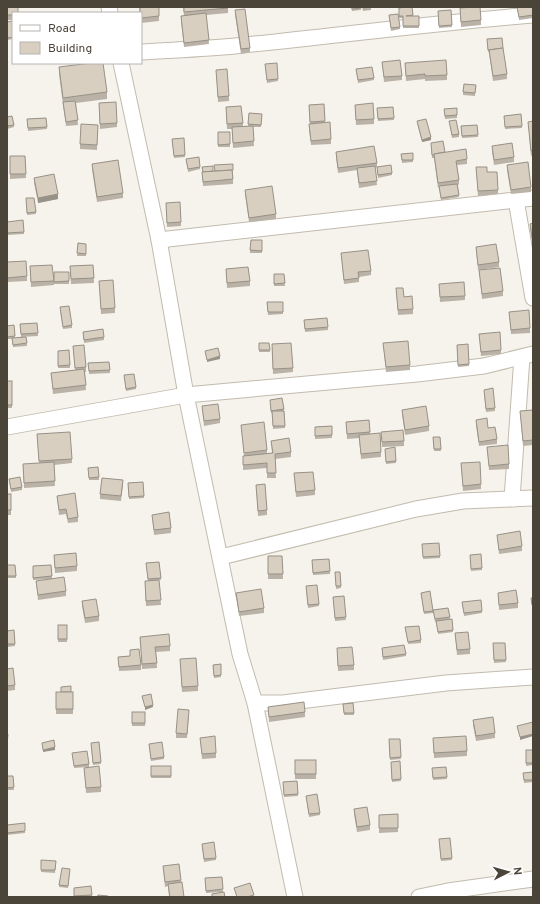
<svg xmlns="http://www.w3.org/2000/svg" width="540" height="904" viewBox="0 0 540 904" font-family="Overpass,sans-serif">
	<rect width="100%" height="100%" fill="#f6f3ec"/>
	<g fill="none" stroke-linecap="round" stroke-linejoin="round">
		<g stroke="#c2bbae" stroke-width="17">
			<g id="minor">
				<polyline points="109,7 110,13"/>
				<path d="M 141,52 C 172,50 204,49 235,46 C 334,36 433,23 533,15"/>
				<polyline points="121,63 159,240 186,395 240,654 255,703 283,703 446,683 533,677"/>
				<polyline points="516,200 533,298"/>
				<polyline points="159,240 533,198"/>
				<polyline points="7,427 186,395 417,374 484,366 533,354"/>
				<polyline points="512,499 522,357"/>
				<polyline points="221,557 416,509 463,501 533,498"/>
				<polyline points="255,703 295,897"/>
				<polyline points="419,897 448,891 533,879"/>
			</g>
		</g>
		<use href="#minor" stroke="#fff" stroke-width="15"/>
	</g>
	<g fill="#bab2a6">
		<polygon points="7,7 13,13 13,20 7,20"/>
		<polygon points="139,7 159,7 159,21 141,23 141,13 140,13"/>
		<polygon points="183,7 228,7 228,13 206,15 209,44 184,47 181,21 181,16 184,16"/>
		<polygon points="351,7 361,8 361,10 352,11"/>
		<polygon points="362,7 371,7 371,10 363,11"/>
		<polygon points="412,7 413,16 419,16 419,28 403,28 403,18 399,18 399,8"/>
		<polygon points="517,7 533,7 533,18 519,20"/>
		<polygon points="460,8 481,20 481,25 461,27"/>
		<polygon points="235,10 250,48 250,52 241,54 235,15"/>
		<polygon points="451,10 452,27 439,28 438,11"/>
		<polygon points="389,15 400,27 400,29 391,31"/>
		<polygon points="7,22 13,24 13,39 7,40"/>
		<polygon points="487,39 503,48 507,74 507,79 493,81 489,52 488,52"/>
		<polygon points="382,62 402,76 402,80 384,82"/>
		<polygon points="405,63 447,75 447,80 425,81 425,79 406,81"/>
		<polygon points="265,66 278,79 278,81 267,83"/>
		<polygon points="59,67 107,92 107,99 76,103 78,125 66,126 63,105 59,74"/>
		<polygon points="356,69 374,78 374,80 358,83"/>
		<polygon points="216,70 229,96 229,101 218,102"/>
		<polygon points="464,84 476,85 475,96 463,95"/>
		<polygon points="99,103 117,123 117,127 100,129"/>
		<polygon points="324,104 325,123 331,139 331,144 311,145 309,129 309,124 310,124 309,105"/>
		<polygon points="355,105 374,119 374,124 356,125"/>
		<polygon points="226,107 243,123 243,126 248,126 249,113 262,114 261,127 253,127 254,146 233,148 232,129 227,129"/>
		<polygon points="393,107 394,120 378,121 377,108"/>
		<polygon points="457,108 457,118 445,119 444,109"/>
		<polygon points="521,114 522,128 505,129 504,116"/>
		<polygon points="7,117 14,125 14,127 7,129"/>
		<polygon points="46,118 47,129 28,131 27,119"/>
		<polygon points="417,121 431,140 422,142 417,123"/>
		<polygon points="449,121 459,134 459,137 452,138"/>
		<polygon points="533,121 533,155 531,156 528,122"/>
		<polygon points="98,125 97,150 80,149 80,144"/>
		<polygon points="477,125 478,137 462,138 461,126"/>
		<rect x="218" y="132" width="12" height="15"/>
		<polygon points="184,138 185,157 174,158 172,139"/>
		<polygon points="431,143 445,152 467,159 467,164 457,165 459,180 459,184 458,185 459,197 441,200 439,187 438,188 434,158 432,158"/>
		<polygon points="492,146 514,157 514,162 494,165 492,151"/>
		<polygon points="336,152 377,163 377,167 392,173 392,175 378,178 377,167 375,168 377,185 359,188 357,170 338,173 336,157"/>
		<polygon points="413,153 413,162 402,163 401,154"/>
		<polygon points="10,156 25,156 26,178 10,179"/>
		<polygon points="186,159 200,167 200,169 188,172"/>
		<polygon points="92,164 123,193 123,198 97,202 92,169"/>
		<polygon points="233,164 233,184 203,186 202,167 213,171 214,171"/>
		<polygon points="507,165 531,187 531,192 511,194 507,170"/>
		<polygon points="476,167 487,172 498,190 498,194 478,196"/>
		<polygon points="34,178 58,199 38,203 34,183"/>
		<polygon points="245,190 276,214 276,219 249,222 245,194"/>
		<polygon points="26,198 34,198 36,214 27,215"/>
		<polygon points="166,203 181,222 181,226 167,227"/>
		<polygon points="23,220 24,234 7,235 7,231"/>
		<polygon points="533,223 533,247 530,228 530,224"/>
		<polygon points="251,240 262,240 262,253 250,253"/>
		<polygon points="78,243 86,244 86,256 77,256"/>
		<polygon points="476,247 499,262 499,267 478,270"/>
		<polygon points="341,253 371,271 371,275 359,277 359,282 344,284"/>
		<polygon points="7,262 27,276 27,281 7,282"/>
		<polygon points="93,265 94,283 71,284 70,266"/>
		<polygon points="30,266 54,281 54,285 31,287"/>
		<polygon points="226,269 250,281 250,286 227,288"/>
		<polygon points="479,270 503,291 503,296 482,299"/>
		<polygon points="54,272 69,281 69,284 54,284"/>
		<polygon points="274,274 284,274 285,286 274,286"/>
		<polygon points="99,281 115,308 115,313 101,314"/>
		<polygon points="439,284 465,296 465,300 440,302"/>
		<polygon points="396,288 404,297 413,309 413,314 398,315"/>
		<polygon points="267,302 283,302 283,314 268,315"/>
		<polygon points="60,310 72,325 72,328 63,329"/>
		<polygon points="509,312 530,328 530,333 511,334"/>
		<polygon points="304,320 328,327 328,330 305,332"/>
		<polygon points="37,323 38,336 21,337 20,324"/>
		<polygon points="14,325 15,338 26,337 27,346 13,347 12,339 7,339 7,326"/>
		<polygon points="83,332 104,337 104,340 84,343"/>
		<polygon points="479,334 501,350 501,354 481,356"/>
		<polygon points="259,343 269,343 270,352 259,352"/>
		<polygon points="383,343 410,365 410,370 386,372"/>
		<polygon points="272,344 293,368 293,372 273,374"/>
		<polygon points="468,344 469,366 458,367 457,345"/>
		<polygon points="73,346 86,367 86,372 85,372 86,390 53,394 51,373 75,370"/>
		<polygon points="69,350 70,368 58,368 58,351"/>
		<polygon points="109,362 110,373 89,374 88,363"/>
		<polygon points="124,375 136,387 136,389 126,391"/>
		<rect x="7" y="381" width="5" height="27"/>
		<polygon points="484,392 495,408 495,411 486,412"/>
		<polygon points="270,400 284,409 285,428 273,429 272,413 271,413"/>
		<polygon points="202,406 220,419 220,423 204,426"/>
		<polygon points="402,410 429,426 429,431 405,435 402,414"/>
		<polygon points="533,410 533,445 523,446 520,411"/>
		<polygon points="369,420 370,434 381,452 381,457 361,459 359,438 347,439 346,422"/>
		<polygon points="476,420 488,428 497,439 497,444 479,446 476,425"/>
		<polygon points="241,425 267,450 267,454 272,453 271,441 291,452 291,457 275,459 276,478 267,478 267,468 243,470 243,456 244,456"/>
		<polygon points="332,426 332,438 315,439 315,427"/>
		<polygon points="381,432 404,441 404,446 382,447"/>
		<polygon points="37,434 72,459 72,463 54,465 55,486 24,488 23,464 39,463"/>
		<polygon points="433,437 440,437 441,451 434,451"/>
		<polygon points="487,447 509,464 509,469 489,470"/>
		<polygon points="385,449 396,461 396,463 386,464"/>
		<polygon points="461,463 481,484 481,489 463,491"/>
		<polygon points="98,467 99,480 89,480 88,468"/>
		<polygon points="294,473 315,490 315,495 296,497"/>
		<polygon points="9,479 22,487 22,490 11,492"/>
		<polygon points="143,482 144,498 129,499 128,483"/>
		<polygon points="123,485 121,501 100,499 100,494"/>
		<polygon points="256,485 267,510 267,515 258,516"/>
		<rect x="7" y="494" width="4" height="21"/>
		<polygon points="57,496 78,517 78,522 68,523 66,514 59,515"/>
		<polygon points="152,515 171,528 171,533 154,535"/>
		<polygon points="497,535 522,546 522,551 499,554"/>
		<polygon points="439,543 440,558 423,559 422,544"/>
		<polygon points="54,555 77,566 77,571 55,573"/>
		<polygon points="470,555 482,568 482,570 471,571"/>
		<polygon points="268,556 282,556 283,579 268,579"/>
		<polygon points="329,559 330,574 313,575 312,560"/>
		<polygon points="159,562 161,580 159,580 161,605 146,606 145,586 145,581 148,581 146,563"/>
		<polygon points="7,565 15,565 16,578 7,578"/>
		<polygon points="51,565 52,579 33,580 33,566"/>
		<polygon points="335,572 340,572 341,588 336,589"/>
		<polygon points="36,581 66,591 66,596 38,600"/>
		<polygon points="306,588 319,604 319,606 308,608"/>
		<polygon points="236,593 264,608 264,613 239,616"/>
		<polygon points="421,593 433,611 433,613 424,614"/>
		<polygon points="498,593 518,603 518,608 499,610"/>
		<polygon points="344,596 346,620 335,621 333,597"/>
		<polygon points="82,601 99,616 99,621 85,623 82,606"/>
		<polygon points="462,602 482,611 482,613 464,616"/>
		<polygon points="448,608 450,619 453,630 453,632 438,634 436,621 435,622 433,610"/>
		<rect x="58" y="625" width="9" height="17"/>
		<polygon points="405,627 421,640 421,643 408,644"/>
		<polygon points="14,630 15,646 7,647 7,631"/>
		<polygon points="455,633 470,649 470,654 457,655"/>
		<polygon points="140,637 170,646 170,651 156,652 157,668 142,669"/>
		<polygon points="493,643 505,643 506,662 494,663"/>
		<polygon points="337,648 354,665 354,670 338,671"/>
		<polygon points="382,648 406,654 406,656 383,660"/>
		<polygon points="130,650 141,665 141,670 119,671 118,657 130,656"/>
		<polygon points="180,659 198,686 198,691 182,692"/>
		<polygon points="221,664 221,677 214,678 213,665"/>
		<polygon points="7,669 15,685 15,690 7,691"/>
		<rect x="56" y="692" width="17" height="22"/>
		<polygon points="353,703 354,715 344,715 343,704"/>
		<polygon points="268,707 305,712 305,717 269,722"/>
		<rect x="132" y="712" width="13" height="14"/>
		<polygon points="189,715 187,738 176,738 176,733"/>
		<polygon points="473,720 495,733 495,738 476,741 473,725"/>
		<polygon points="200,738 216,753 216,758 202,759"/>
		<polygon points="433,738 467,751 467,756 434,758"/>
		<polygon points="389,739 400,739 401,759 390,760"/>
		<polygon points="99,742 101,764 93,765 91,745"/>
		<polygon points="149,744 164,757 164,759 151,761"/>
		<polygon points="526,750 533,750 533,765 526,766"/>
		<polygon points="72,753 89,764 89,767 74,768"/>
		<rect x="295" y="760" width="21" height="19"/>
		<polygon points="400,761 401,781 392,782 391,762"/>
		<rect x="151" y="766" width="20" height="12"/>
		<polygon points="446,767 447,779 433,780 432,768"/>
		<polygon points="84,768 101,787 101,792 86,793"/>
		<polygon points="533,772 533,782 524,783 523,773"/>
		<polygon points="7,776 13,776 14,790 7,790"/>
		<polygon points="297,781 298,796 284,797 283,782"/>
		<polygon points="306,796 320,813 320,815 309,817"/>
		<polygon points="354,809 370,825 370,830 357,832 354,814"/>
		<polygon points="398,814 398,832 379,833 379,815"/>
		<polygon points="25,823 25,833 7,835 7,825"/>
		<polygon points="439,841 452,858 452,860 441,861"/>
		<polygon points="202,846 216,858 216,860 204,862"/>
		<polygon points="56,861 55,873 41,872 41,870"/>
		<polygon points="163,866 181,880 184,897 169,897 168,886 165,887"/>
		<polygon points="70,871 68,888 59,887 59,885"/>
		<polygon points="222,877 223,892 225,897 212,897 212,894 223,892 206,893 205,878"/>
		<polygon points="91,886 92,897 74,897 74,888"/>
	</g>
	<g fill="#979187">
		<polygon points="431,137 431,140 422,142 422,140"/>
		<polygon points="58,194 58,199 38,203 38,198"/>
		<polygon points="220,356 220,359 207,362 207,360"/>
		<polygon points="153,705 153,707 145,710 145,707"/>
		<polygon points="533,734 533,736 520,740 520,737"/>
		<polygon points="55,747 55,750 43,752 43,750"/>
	</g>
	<g fill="#d8cfc1" stroke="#979187">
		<polygon points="7,7 18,7 18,13 13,13 13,15 7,15"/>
		<polygon points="140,7 159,7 159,16 141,18 141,13 140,13"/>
		<polygon points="184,7 228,7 228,8 184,12"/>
		<polygon points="352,7 361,7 361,8 352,9"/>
		<polygon points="363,7 371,7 363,8"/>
		<polygon points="407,7 412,7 413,15 406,16 419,16 419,26 403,26 403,16 399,16 399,8"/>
		<polygon points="474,7 480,7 481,20 461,22 460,8"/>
		<polygon points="517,7 533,7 533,15 519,17"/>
		<polygon points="245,9 250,48 241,49 235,10"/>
		<polygon points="451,10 452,25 439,26 438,11"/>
		<polygon points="206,13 209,40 184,43 181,16"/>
		<polygon points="398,14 400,27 391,28 389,15"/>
		<polygon points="13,21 13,37 7,38 7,22"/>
		<polygon points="502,38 503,48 488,50 487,39"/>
		<polygon points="503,48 507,74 493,76 489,50"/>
		<polygon points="400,60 402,76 384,77 382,62"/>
		<polygon points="446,60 447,75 425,76 425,74 406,76 405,63"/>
		<polygon points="91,63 103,63 107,92 63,98 59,67"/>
		<polygon points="277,63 278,79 267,80 265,64"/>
		<polygon points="372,67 374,78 358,80 356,69"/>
		<polygon points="227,69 229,96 218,97 216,70"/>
		<polygon points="464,84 476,85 475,93 463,92"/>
		<polygon points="75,101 78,120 66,122 63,102"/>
		<polygon points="116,102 117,123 100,124 99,103"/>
		<polygon points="373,103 374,119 356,120 355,105"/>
		<polygon points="324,104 325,121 310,122 309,105"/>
		<polygon points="241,106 243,123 227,124 226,107"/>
		<polygon points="393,107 394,118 378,119 377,108"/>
		<polygon points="457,108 457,115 445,116 444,109"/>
		<polygon points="249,113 262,114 261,125 248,124"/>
		<polygon points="521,114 522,126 505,127 504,116"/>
		<polygon points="12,116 14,125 7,126 7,117"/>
		<polygon points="46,118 47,127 28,128 27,119"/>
		<polygon points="426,119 431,137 422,140 417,121"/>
		<polygon points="456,120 459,134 452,135 449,121"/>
		<polygon points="533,121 533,150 531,151 528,122"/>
		<polygon points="330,122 331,139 311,141 309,124"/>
		<polygon points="81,124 98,125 97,145 80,144"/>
		<polygon points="477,125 478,135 462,136 461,126"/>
		<polygon points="253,126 254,141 233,143 232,127"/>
		<polygon points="218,132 230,132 230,144 218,145"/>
		<polygon points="184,138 185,155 174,156 172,139"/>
		<polygon points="443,141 445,152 434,154 434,155 432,155 431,143"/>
		<polygon points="512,143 514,157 494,160 492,146"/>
		<polygon points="374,146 377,163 338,168 336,152"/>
		<polygon points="466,149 467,159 456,161 459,180 438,183 434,154"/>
		<polygon points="413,153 413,160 402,160 401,154"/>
		<polygon points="10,156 25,156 26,174 10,174"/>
		<polygon points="199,157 200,167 188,169 186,159"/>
		<polygon points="118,160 123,193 97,197 92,164"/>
		<polygon points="528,162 531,187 511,190 507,165"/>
		<polygon points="233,164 233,170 232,170 215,171 214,165"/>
		<polygon points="391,165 392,173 378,175 377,167"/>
		<polygon points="213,166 213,171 203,172 202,167"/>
		<polygon points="375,166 377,181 359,183 357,168"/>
		<polygon points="476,167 487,167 487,172 497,172 498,190 478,191"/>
		<polygon points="232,170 233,179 203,182 202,172"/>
		<polygon points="54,174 58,194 38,198 34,178"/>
		<polygon points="457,184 459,195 441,198 439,186"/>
		<polygon points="272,186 276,214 249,218 245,190"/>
		<polygon points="26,198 34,198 36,212 27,213"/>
		<polygon points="180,202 181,222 167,223 166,203"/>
		<polygon points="23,220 24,232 7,233 7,222"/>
		<polygon points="533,223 533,243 530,224"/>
		<polygon points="251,240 262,240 262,251 250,250"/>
		<polygon points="78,243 86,244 86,254 77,253"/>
		<polygon points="496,244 499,262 478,265 476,247"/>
		<polygon points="368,250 371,271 358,272 359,278 344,280 341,253"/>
		<polygon points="26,261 27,276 7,278 7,262"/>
		<polygon points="52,265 54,281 31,282 30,266"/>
		<polygon points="93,265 94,278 71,279 70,266"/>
		<polygon points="248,267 250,281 227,283 226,269"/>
		<polygon points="500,268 503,291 482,294 479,270"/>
		<polygon points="54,272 69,272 69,281 54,282"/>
		<polygon points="274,274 284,274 285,283 274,284"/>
		<polygon points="113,280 115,308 101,309 99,281"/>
		<polygon points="464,282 465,296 440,297 439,284"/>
		<polygon points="396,288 403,288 404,297 412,296 413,309 398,310"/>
		<polygon points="267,302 283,302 283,312 268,312"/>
		<polygon points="69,306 72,325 63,327 60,307"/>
		<polygon points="529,310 530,328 511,330 509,312"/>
		<polygon points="327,318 328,327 305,329 304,320"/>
		<polygon points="37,323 38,333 21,334 20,324"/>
		<polygon points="14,325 15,336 7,337 7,326"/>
		<polygon points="103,329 104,337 84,340 83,332"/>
		<polygon points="500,332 501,350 481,352 479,334"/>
		<polygon points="26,337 27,343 13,345 12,338"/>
		<polygon points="408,341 410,365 386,367 383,343"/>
		<polygon points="259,343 269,343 270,350 259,350"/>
		<polygon points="291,343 293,368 273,369 272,344"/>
		<polygon points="468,344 469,364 458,365 457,345"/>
		<polygon points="84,345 86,367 75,368 73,346"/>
		<polygon points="218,348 220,356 207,360 205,351"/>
		<polygon points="69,350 70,365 58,366 58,351"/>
		<polygon points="109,362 110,370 89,371 88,363"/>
		<polygon points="84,369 86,385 53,389 51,373"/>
		<polygon points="134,374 136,387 126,389 124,375"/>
		<rect x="7" y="381" width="5" height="24"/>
		<polygon points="493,388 495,408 486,409 484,390"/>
		<polygon points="282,398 284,409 271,411 270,400"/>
		<polygon points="218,404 220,419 204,421 202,406"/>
		<polygon points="426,406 429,426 405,430 402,410"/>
		<polygon points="533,410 533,440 523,441 520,411"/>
		<polygon points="272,411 284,411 285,426 273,426"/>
		<polygon points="487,418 488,428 495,427 497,439 479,442 476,420"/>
		<polygon points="369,420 370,432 347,434 346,422"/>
		<polygon points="264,422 267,450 244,453 241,425"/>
		<polygon points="332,426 332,435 315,436 315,427"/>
		<polygon points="403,430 404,441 382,442 381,432"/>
		<polygon points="70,432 72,459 39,461 37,434"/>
		<polygon points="380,433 381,452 361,454 359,435"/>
		<polygon points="433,437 440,437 441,449 434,449"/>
		<polygon points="289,438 291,452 275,454 276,473 267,473 267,463 243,465 243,456 273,453 271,441"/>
		<polygon points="508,445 509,464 489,466 487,447"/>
		<polygon points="395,447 396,461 386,462 385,449"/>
		<polygon points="54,462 55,481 24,483 23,464"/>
		<polygon points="480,462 481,484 463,486 461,463"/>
		<polygon points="98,467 99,477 89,478 88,468"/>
		<polygon points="313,472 315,490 296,492 294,473"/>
		<polygon points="20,477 22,487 11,489 9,479"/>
		<polygon points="102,478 123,480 121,496 100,494"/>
		<polygon points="143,482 144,496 129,497 128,483"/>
		<polygon points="265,484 267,510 258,511 256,485"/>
		<polygon points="75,493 78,517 68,519 66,509 59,510 57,496"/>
		<rect x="7" y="494" width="4" height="16"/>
		<polygon points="169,512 171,528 154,530 152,515"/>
		<polygon points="520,531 522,546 499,550 497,535"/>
		<polygon points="439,543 440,556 423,557 422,544"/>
		<polygon points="76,553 77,566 55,568 54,555"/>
		<polygon points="481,554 482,568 471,569 470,555"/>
		<polygon points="268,556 282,556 283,574 268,574"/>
		<polygon points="329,559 330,571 313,573 312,560"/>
		<polygon points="159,562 161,578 148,579 146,563"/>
		<polygon points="7,565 15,565 16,576 7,576"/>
		<polygon points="51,565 52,576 33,578 33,566"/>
		<polygon points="335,572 340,572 341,586 336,586"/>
		<polygon points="64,577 66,591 38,595 36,581"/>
		<polygon points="159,580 161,600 146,601 145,581"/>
		<polygon points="317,585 319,604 308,605 306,586"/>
		<polygon points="261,589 264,608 239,612 236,593"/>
		<polygon points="516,590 518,603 499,605 498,593"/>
		<polygon points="430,591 433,611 424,612 421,593"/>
		<polygon points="344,596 346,617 335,618 333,597"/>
		<polygon points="531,598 533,598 533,605 532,605"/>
		<polygon points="96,599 99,616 85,618 82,601"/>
		<polygon points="481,600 482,611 464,613 462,602"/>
		<polygon points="448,608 450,617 435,619 433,610"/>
		<polygon points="452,619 453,630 438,632 436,621"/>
		<rect x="58" y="625" width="9" height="14"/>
		<polygon points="419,626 421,640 408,642 405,627"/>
		<polygon points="14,630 15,644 7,644 7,631"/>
		<polygon points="468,632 470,649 457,650 455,633"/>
		<polygon points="169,634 170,646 155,647 157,663 142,664 140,637"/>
		<polygon points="493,643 505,643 506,660 494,660"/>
		<polygon points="404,645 406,654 383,657 382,648"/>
		<polygon points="352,647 354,665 338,666 337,648"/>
		<polygon points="139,649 141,665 119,667 118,657 130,656 130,650"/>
		<polygon points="196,658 198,686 182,687 180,659"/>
		<polygon points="221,664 221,675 214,676 213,665"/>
		<polygon points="13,668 15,685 7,686 7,669"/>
		<polygon points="71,686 71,692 61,692 61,687"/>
		<rect x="56" y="692" width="17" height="17"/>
		<polygon points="151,694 153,705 145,707 142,696"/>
		<polygon points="304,702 305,712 269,717 268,707"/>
		<polygon points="353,703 354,713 344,713 343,704"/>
		<polygon points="178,709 189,710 187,734 176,733"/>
		<rect x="132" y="712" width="13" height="11"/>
		<polygon points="493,717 495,733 476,736 473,720"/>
		<polygon points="533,722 533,734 520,737 517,726"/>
		<polygon points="7,734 8,734 7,744"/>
		<polygon points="215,736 216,753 202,754 200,738"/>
		<polygon points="466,736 467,751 434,753 433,738"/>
		<polygon points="389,739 400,739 401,757 390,758"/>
		<polygon points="54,740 55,747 43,750 42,743"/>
		<polygon points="99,742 101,762 93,763 91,743"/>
		<polygon points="162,742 164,757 151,759 149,744"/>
		<rect x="526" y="750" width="7" height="13"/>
		<polygon points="87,751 89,764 74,766 72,753"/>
		<rect x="295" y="760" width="21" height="14"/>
		<polygon points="400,761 401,779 392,780 391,762"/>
		<polygon points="99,766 101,787 86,788 84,768"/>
		<rect x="151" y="766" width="20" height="10"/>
		<polygon points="446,767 447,777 433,778 432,768"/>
		<polygon points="533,772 533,780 524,780 523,773"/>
		<polygon points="7,776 13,776 14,787 7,788"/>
		<polygon points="297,781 298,794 284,795 283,782"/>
		<polygon points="317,794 320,813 309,814 306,796"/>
		<polygon points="367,807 370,825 357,827 354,809"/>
		<polygon points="398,814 398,828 379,828 379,815"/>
		<polygon points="25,823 25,831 7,833 7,825"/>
		<polygon points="450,838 452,858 441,859 439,839"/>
		<polygon points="214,842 216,858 204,859 202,844"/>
		<polygon points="41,860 56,861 55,870 41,870"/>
		<polygon points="179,864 181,880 165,882 163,866"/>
		<polygon points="62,868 70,869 68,886 59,885"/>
		<polygon points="222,877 223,889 206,891 205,878"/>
		<polygon points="182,882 184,897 170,897 168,884"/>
		<polygon points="250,883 254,895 247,897 237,897 234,888"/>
		<polygon points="91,886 92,895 74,896 74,888"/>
		<polygon points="224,892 225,897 212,897 212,894"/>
		<polygon points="98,895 108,896 107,897 97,897"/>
	</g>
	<rect width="540" height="904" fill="none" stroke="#4b4439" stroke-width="16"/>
	<rect x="12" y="12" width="130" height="52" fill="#ffffff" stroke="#b7b4b0"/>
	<rect x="20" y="25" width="20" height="6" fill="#ffffff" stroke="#b7b4b0"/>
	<text x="48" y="32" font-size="12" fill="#4b4439">Road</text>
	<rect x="20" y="42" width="20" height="12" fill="#d8cfc1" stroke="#b7b4b0"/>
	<text x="48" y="52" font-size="12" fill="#4b4439">Building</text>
	<g transform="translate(508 872) rotate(84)" stroke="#ffffff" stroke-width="3" paint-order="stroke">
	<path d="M0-3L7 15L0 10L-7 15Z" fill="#4b4439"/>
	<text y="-6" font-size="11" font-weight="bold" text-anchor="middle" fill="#4b4439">N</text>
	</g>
</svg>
